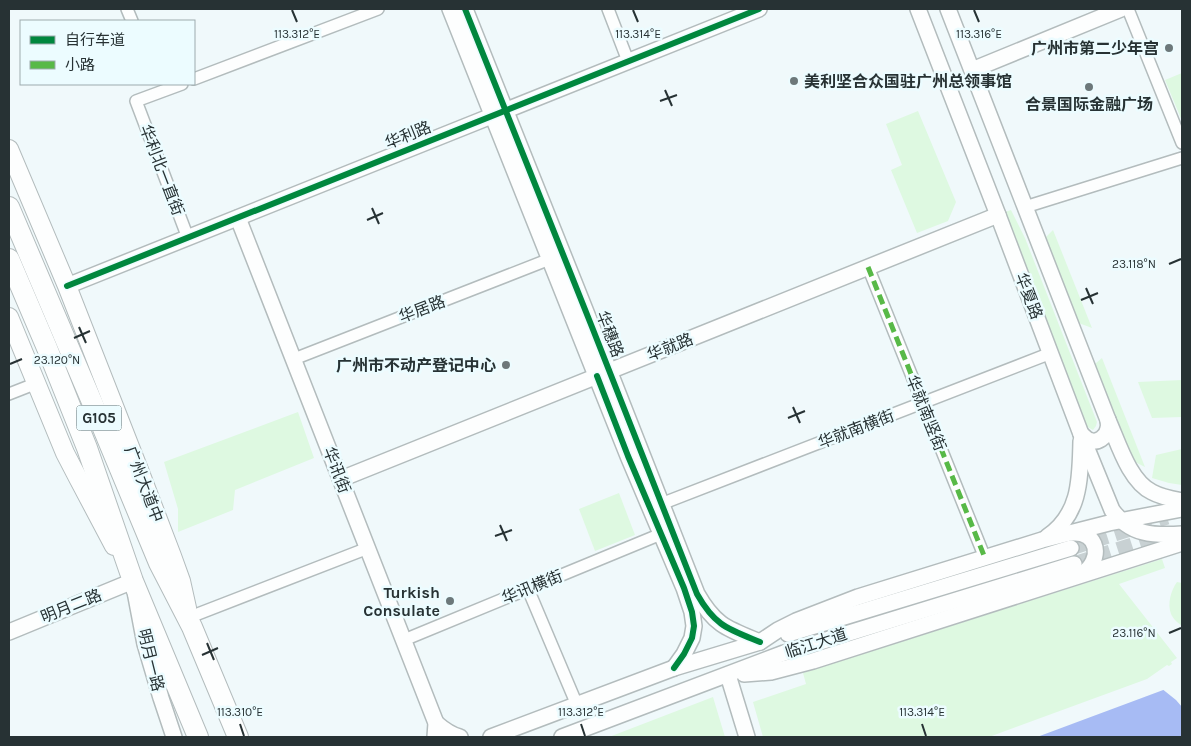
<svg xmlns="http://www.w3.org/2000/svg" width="1191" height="746" viewBox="0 0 1191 746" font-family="Karla,'Noto Sans SC',sans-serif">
	<rect width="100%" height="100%" fill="#f0f9fb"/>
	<g fill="#def9e1">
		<polygon points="1182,73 1182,121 1165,80"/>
		<polygon points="918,111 956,202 948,221 917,233 891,170 902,165 886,124"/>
		<polygon points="1011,210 1025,238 1097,422 1096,426 1093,430 1082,424 1005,212"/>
		<polygon points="1053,230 1092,328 1076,322 1046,237"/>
		<polygon points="1102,358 1145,467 1135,462 1104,393 1095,372 1095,364"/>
		<polygon points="1182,380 1182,417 1152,418 1138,382"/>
		<polygon points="298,412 314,458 235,490 233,510 178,532 178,509 164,462"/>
		<polygon points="1182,449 1182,485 1169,483 1152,478 1156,455"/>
		<polygon points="619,493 635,535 595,551 579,509"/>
		<polygon points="1162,559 1165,568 1119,584 1177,658 1171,662 1172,664 1169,666 1167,665 1147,679 989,737 763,737 753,702 806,684 803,673"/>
		<path d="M 1177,582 L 1182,583 L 1182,626 C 1178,623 1173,619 1171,614 C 1167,604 1171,590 1177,582 Z"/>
		<polygon points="713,697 725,737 609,737"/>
	</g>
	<polygon fill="#a7bbf4" points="1182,683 1182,737 1037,737"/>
	<polygon fill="#f0f9fb" points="1182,680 1182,707 1176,700 1161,688"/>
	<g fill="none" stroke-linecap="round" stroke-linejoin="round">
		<g stroke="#c8d1d3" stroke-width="15" stroke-dasharray="15 8" stroke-linecap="butt">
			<polyline points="1071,548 1167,517"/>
			<polyline points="1074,564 1166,534"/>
		</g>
		<g stroke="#b3bcbd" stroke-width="14">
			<g id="street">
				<polyline points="127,9 132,21"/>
				<polyline points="608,9 628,61"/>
				<polyline points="1128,9 1182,143"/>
				<polyline points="194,79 378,9"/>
				<polyline points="182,84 136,101 188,238"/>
				<polyline points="1025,207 1182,158"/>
				<polyline points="868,267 985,558"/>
				<polyline points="294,359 550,259"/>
				<polyline points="9,394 37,383"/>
				<polyline points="661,504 1051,353"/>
				<polyline points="528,589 577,705"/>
				<polyline points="190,617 368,548"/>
				<polyline points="404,640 661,534"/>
			</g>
		</g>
		<g stroke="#b3bcbd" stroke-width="18">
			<g id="secondary">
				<polyline points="450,9 628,456 684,588 692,612 694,626 692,638 684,654 674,668"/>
				<path d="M 465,9 L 592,327 L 697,594 C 715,626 728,629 760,642"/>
				<path d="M 918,9 L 998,215 L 1081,434 L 1112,510 C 1130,535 1154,536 1182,534"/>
				<path d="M 948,9 L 1108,420 C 1118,442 1129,481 1152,492 C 1161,497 1172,499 1182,501"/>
				<polyline points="972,70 1121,9"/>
				<polyline points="238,218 436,723 435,737"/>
				<polyline points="67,286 759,9"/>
				<path d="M 1081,434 C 1084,436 1086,439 1089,440 C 1097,444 1107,437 1108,428 C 1109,428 1108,420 1108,420"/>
				<polyline points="341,479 998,215"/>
				<path d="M 1072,533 C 1099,531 1103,560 1082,574"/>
				<path d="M 1047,537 C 1081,514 1080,478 1081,441"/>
				<polyline points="9,632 133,581 145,644 161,698 174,737"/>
				<polyline points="788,634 1071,548"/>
				<polyline points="744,674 771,672 813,661 1182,543"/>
				<polyline points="728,675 747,737"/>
				<path d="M 436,723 C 443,729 451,735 460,737"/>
				<polyline points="491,737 674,668 760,642 778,630 796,621 858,597 1042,540 1109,523 1182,509"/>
				<polyline points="562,737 784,653 1074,564"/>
			</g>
		</g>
		<g stroke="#b3bcbd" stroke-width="20">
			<g id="primary">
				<polyline points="9,149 67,286 141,475 172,556 181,581 187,608"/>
				<polyline points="9,317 65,453 78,478 114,546"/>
			</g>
		</g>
		<g stroke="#b3bcbd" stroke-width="22">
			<g id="highway">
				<polyline points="9,207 95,409 159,563 192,627 238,737"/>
				<polyline points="9,259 47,348 87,448 133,581 198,737"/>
			</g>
		</g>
		<use href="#street" stroke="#fdfefe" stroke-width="11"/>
		<use href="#secondary" stroke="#fdfefe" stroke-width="15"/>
		<use href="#primary" stroke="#fdfefe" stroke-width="18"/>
		<use href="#highway" stroke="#fdfefe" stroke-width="20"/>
		<polyline stroke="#58b947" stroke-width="5" stroke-dasharray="10 5" stroke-linecap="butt" points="868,267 985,558"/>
		<g stroke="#ecfcff" stroke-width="9">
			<g id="cycleway">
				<path d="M 465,9 L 592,327 L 697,594 C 715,626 728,629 760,642"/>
				<polyline points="67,286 759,9"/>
				<polyline points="597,376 628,456 684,588 692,612 694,626 692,638 684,654 674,668"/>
			</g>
		</g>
		<use href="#cycleway" stroke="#00873e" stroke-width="6"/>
	</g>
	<path fill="none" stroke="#273234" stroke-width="2" d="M 292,10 L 297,22M 633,10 L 638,22M 974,10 L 979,22M 665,90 L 672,106M 660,101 L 677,95M 372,208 L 379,224M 367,220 L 383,213M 1169,264 L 1181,259M 1086,288 L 1093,304M 1081,300 L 1098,293M 79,327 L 86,343M 74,338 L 90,331M 10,364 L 22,359M 793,407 L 800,423M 788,418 L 805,411M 500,525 L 507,541M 495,536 L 512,530M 1169,633 L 1181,628M 207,643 L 214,660M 202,655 L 218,648M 240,724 L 244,736M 581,724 L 585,736M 922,724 L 926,736"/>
	<g fill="#6d787a" stroke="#ecfcff" stroke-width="2">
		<circle cx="1169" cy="48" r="5"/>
		<circle cx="794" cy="81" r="5"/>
		<circle cx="1089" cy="87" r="5"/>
		<circle cx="506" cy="365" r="5"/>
		<circle cx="450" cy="601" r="5"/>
	</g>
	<g text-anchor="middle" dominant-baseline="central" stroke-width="5" stroke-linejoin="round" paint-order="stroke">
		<rect fill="#ecfcff" stroke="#626f71" stroke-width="1" x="76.5" y="405.5" width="45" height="25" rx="4"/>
		<g font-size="15" font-weight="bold" fill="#273234">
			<text x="99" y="418">G105</text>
		</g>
		<g font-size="16" font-weight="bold" fill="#273234" stroke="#ecfcff" text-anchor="end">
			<text x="1159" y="48">广州市第二少年宫</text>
			<text x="804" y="81" text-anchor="start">美利坚合众国驻广州总领事馆</text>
			<text x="1089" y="104" text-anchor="middle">合景国际金融广场</text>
			<text x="496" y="365">广州市不动产登记中心</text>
			<text x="440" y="592">Turkish<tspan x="440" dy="18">Consulate</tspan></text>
		</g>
		<g font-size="16" fill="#273234" stroke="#ecfcff">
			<text transform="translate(408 135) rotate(-22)">华利路</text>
			<text transform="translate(162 170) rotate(69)">华利北一直街</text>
			<text transform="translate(1029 296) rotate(69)">华夏路</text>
			<text transform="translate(422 309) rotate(-21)">华居路</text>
			<text transform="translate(610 334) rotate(69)">华穗路</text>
			<text transform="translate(670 347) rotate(-22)">华就路</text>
			<text transform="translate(926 413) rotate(68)">华就南竖街</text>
			<text transform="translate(856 429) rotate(-21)">华就南横街</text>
			<text transform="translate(337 470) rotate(69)">华讯街</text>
			<text transform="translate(144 484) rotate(69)">广州大道中</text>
			<text transform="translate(532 587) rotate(-22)">华讯横街</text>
			<text transform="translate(71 606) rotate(-22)">明月二路</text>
			<text transform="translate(816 643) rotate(-18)">临江大道</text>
			<text transform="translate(151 660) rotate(76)">明月一路</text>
		</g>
	</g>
	<g font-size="12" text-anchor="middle" fill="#273234" stroke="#ecfcff" stroke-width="5" stroke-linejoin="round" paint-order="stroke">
		<text x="297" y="38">113.312°E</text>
		<text x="638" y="38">113.314°E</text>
		<text x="979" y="38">113.316°E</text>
		<text x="1134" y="268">23.118°N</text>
		<text x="57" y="364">23.120°N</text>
		<text x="1134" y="637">23.116°N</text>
		<text x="240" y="716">113.310°E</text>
		<text x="581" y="716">113.312°E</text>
		<text x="922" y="716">113.314°E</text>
	</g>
	<rect width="1191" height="746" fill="none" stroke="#273234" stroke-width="20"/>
	<rect x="20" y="20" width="175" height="65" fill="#ecfcff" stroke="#9dabae"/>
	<rect x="30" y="36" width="25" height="8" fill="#00873e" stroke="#9dabae"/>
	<text x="65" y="45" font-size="15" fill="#273234">自行车道</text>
	<rect x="30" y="61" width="25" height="8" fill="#58b947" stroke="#9dabae"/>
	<text x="65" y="70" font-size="15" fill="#273234">小路</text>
</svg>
